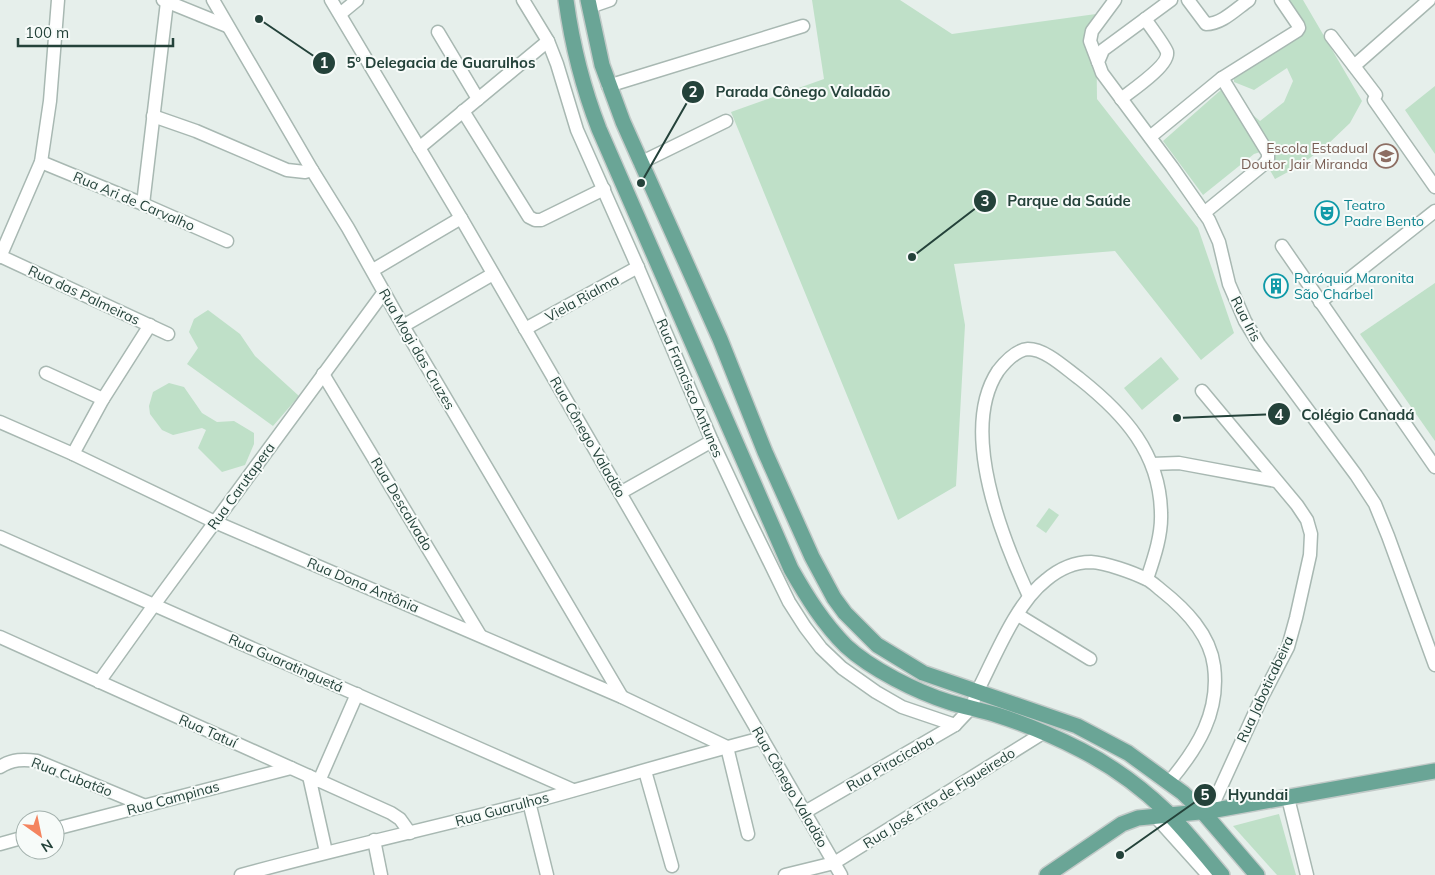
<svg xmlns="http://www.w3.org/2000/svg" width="1435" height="875" viewBox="0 0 1435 875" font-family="Mulish,sans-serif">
	<rect width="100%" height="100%" fill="#e6efeb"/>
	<g fill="#bfe0c8">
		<polygon points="812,0 900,0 952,34 1096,14 1097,99 1198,228 1234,333 1201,360 1115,251 954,264 965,325 956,486 898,520 731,112 824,79"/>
		<polygon points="1277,0 1303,0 1362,101 1350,123 1326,146 1299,166 1275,179 1263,158 1279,146 1254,154 1203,195 1163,141 1222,89 1260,121 1284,102 1293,81 1287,68 1254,90 1234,82 1234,77 1296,30"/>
		<polygon points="1435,86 1435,154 1405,110"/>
		<polygon points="1435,283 1435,441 1360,334"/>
		<polygon points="208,310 240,334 255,356 299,396 273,426 187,364 198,348 189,332 194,319"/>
		<polygon points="1161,357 1179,379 1142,410 1124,388"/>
		<polygon points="169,383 184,387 202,413 217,422 234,421 254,433 254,444 245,465 222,472 198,448 206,430 202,428 173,435 162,430 150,414 149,406 153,392"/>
		<polygon points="1049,508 1059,515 1046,533 1036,526"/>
		<polygon points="1279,814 1296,875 1277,875 1233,826"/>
	</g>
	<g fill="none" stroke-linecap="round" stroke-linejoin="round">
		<g stroke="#a8b8b2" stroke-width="15">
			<g id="minor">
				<polyline points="163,0 227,26"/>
				<polyline points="213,0 312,170 348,228 403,326 622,697"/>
				<polyline points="331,0 461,218 841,875"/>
				<polyline points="523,0 548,41 557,64 577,130 636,263 712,441 748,518 789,602 805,627 821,648 842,668 876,692 902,707 955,725"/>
				<polyline points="1171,0 1103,50 1098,62 1102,73 1172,167 1209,220 1219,242 1229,284 1245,321 1259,344 1356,475 1375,504 1388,536 1435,665"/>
				<path d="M 1188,0 L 1206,24 C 1222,24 1236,9 1249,0"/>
				<polyline points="590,7 610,0"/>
				<polyline points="340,14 357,0"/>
				<polyline points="438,32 478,99"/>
				<polyline points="1331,36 1376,95"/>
				<polyline points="1098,62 1090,41 1092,31 1115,0"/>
				<polyline points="1354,66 1429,0"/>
				<polyline points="608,86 803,26"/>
				<path d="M 1121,99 C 1131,91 1170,65 1167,52 C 1165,46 1150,26 1145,19"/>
				<polyline points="1374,100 1435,187"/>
				<polyline points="463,111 529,217 535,220 541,220 604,189"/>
				<polyline points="153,116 196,131 287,170 305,172 312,170"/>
				<polyline points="1150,137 1222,78 1297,31 1299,28 1298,25 1281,0"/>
				<polyline points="419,148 548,41"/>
				<polyline points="41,162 143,204 227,241"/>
				<polyline points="640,163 726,121"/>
				<polyline points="143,204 167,2"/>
				<polyline points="1204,213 1264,164 1268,159 1268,153 1222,78"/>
				<polyline points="1282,246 1435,467"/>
				<polyline points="0,256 168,334"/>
				<polyline points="0,257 41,162 50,101 58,0"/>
				<polyline points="373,270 461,218"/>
				<polyline points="1320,302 1435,211"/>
				<polyline points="403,326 493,274"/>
				<polyline points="525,329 638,267"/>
				<polyline points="46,373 103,399"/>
				<polyline points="323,374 480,635"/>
				<polyline points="1202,391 1297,505 1307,520 1311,534 1310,555 1296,618 1288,647 1261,699 1210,811"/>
				<polyline points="0,422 73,454 215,522 622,697 727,747 748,834"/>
				<polyline points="73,454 103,399 150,325"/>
				<polyline points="1152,464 1179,463 1276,481"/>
				<polyline points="620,493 712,441"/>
				<polyline points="0,537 573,790"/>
				<path d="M 1029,596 C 1002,538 959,430 998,371 C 1005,362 1016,350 1028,349 C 1046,349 1066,369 1080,379 C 1124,414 1160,453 1161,513 C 1162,535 1154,558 1147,579"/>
				<polyline points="1018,615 1090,659"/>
				<polyline points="0,637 391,813 400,819 410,833"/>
				<polyline points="99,682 154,605 384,292"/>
				<path d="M 0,767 C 12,759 24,759 37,761 L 143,805"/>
				<polyline points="645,771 672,866"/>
				<polyline points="309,776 326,852"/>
				<polyline points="319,781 357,694"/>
				<polyline points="1288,798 1307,875"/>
				<polyline points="529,802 547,875"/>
				<path d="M 805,812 L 955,725 L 971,708 L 977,692 C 995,657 1016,603 1046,580 C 1059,569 1075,562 1091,562 C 1106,563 1132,572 1146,579 C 1151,581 1156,586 1161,590 C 1185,609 1210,634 1214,666 C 1220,712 1198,748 1169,782"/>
				<polyline points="1154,815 1208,875"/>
				<polyline points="55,829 291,768"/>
				<polyline points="374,840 381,875"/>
				<polyline points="0,844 25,837"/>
				<path d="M 241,875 C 336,849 432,828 528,803 C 606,782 684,758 762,738"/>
				<polyline points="785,875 834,863 1043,733"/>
			</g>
		</g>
		<g stroke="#c2cac8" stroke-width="18">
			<g id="major">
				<path d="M 566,0 C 572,44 583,88 599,129 L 791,569 C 807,597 823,623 846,646 C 871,669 917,692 949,702 C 965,707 981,710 997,715 C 1025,724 1054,736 1081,750 C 1112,766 1142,788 1167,812 C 1187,832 1204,854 1222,875"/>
				<polyline points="588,0 602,65 623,122 720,339 765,452 812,557 834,598 845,613 877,645 923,673 1077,726 1128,753 1183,793 1202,811 1257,875"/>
				<polyline points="1047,875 1122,824 1138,818 1210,811 1435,771"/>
			</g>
		</g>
		<use href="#minor" stroke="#fff" stroke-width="12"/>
		<use href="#major" stroke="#6aa596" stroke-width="15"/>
	</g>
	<defs>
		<g id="school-ring" transform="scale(1.25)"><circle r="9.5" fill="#f7fbf9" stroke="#8d6e63" stroke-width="1.5"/><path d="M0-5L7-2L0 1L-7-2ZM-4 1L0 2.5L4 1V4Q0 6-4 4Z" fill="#8d6e63"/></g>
		<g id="theatre-ring" transform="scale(1.25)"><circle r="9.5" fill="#f7fbf9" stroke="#0f9aa8" stroke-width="1.5"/><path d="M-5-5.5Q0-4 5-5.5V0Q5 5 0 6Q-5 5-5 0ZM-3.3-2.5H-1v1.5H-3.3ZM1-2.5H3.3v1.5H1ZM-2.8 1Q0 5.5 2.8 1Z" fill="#0f9aa8"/></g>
		<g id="building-ring" transform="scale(1.25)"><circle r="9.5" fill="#f7fbf9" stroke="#0f9aa8" stroke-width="1.5"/><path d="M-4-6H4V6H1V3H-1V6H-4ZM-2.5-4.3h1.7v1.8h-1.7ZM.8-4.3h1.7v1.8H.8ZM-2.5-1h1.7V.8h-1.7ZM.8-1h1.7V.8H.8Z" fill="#0f9aa8"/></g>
	</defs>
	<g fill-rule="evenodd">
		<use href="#school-ring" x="1386" y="156"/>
		<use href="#theatre-ring" x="1327" y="213"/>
		<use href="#building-ring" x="1276" y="286"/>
	</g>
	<g text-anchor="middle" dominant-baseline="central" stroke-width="4" stroke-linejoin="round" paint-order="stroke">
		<g font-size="14" fill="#785e54" stroke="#f7fbf9" text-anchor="end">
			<text x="1368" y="148">Escola Estadual<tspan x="1368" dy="16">Doutor Jair Miranda</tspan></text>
		</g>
		<g font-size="14" fill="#24423a" stroke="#f7fbf9">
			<text transform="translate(134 201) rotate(23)">Rua Ari de Carvalho</text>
			<text transform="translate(84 295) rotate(25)">Rua das Palmeiras</text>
			<text transform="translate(582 298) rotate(-29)">Viela Rialma</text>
			<text transform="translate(1246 319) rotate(63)">Rua Iris</text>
			<text transform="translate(417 349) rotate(60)">Rua Mogi das Cruzes</text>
			<text transform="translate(690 388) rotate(67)">Rua Francisco Antunes</text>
			<text transform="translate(588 437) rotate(60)">Rua Cônego Valadão</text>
			<text transform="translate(241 486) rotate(-54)">Rua Carutapera</text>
			<text transform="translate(402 504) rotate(59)">Rua Descalvado</text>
			<text transform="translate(363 585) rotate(23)">Rua Dona Antônia</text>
			<text transform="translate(286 663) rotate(24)">Rua Guaratinguetá</text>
			<text transform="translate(1265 689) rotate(-65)">Rua Jaboticabeira</text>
			<text transform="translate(208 731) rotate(24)">Rua Tatuí</text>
			<text transform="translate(890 763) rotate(-30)">Rua Piracicaba</text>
			<text transform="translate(72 777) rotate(21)">Rua Cubatão</text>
			<text transform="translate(790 787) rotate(60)">Rua Cônego Valadão</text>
			<text transform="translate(173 798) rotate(-15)">Rua Campinas</text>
			<text transform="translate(939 798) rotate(-32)">Rua José Tito de Figueiredo</text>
			<text transform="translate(502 809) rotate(-15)">Rua Guarulhos</text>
		</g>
		<g font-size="14" fill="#0d838f" stroke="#f7fbf9" text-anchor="start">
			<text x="1344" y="205">Teatro<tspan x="1344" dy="16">Padre Bento</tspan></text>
			<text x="1294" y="278">Paróquia Maronita<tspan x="1294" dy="16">São Charbel</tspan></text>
		</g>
	</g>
	<path fill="none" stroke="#24423a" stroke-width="2" d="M259 19L324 63M641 183L693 92M912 257L985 201M1177 418L1279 414M1120 855L1205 795"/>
	<g fill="#24423a" stroke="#f7fbf9" stroke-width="2">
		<circle cx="259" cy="19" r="5"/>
		<circle cx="641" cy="183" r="5"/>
		<circle cx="912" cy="257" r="5"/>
		<circle cx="1177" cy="418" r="5"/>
		<circle cx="1120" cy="855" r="5"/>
		<circle cx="324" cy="63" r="12"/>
		<circle cx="693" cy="92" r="12"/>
		<circle cx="985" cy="201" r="12"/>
		<circle cx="1279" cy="414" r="12"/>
		<circle cx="1205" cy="795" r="12"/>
	</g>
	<g font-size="15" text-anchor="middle" font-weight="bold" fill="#fff">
		<text x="324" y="68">1</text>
		<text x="693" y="97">2</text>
		<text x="985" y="206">3</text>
		<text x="1279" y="420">4</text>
		<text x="1205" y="800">5</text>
	</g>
	<g font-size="15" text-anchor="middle" font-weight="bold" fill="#24423a" stroke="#f7fbf9" stroke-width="4" stroke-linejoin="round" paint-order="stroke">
		<text x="441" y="68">5º Delegacia de Guarulhos</text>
		<text x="803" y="97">Parada Cônego Valadão</text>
		<text x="1069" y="206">Parque da Saúde</text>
		<text x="1358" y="420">Colégio Canadá</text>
		<text x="1258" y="800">Hyundai</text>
	</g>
	<g transform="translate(40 835) rotate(147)"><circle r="24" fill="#f7fbf9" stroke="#a3b1ad"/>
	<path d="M0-4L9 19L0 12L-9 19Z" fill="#f4845f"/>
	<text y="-8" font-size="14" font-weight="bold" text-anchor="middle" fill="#24423a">N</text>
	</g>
	<path d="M18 38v8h155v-8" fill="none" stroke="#24423a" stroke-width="2.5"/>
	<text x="25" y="38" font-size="15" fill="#24423a" stroke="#f7fbf9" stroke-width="4" paint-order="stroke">100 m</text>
</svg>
